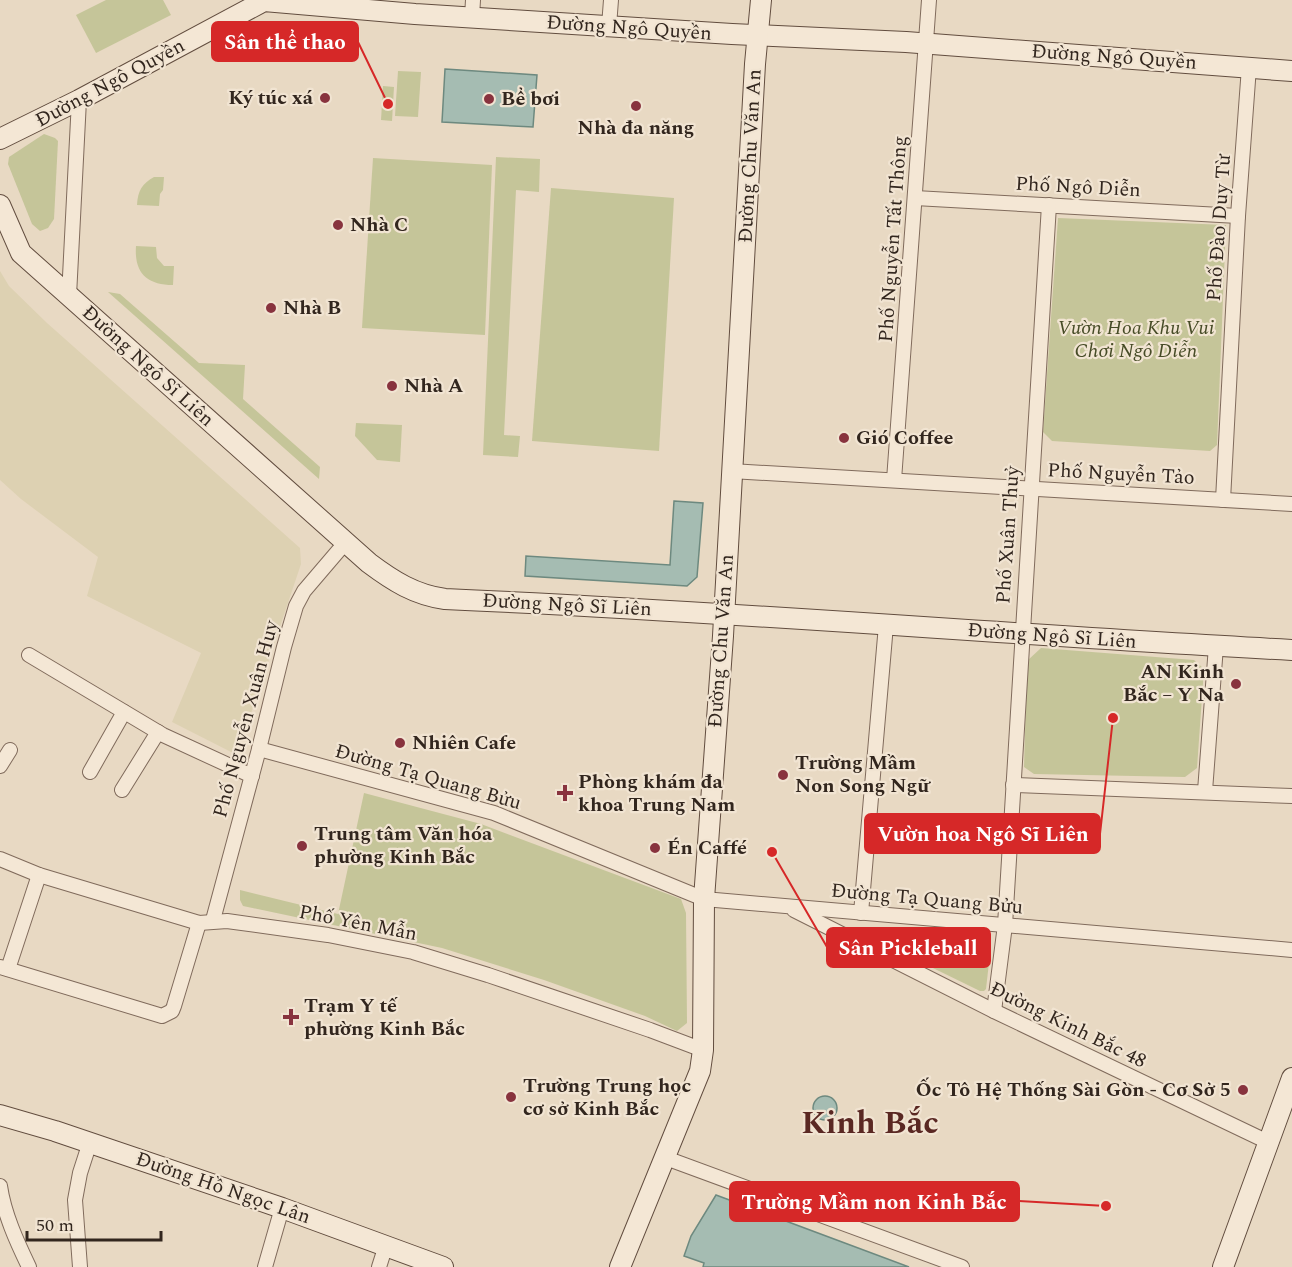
<svg xmlns="http://www.w3.org/2000/svg" width="1292" height="1267" viewBox="0 0 1292 1267" font-family="Spectral,serif">
	<rect width="100%" height="100%" fill="#e8d9c3"/>
	<polygon fill="#ddd1b2" points="0,271 9,286 47,323 300,548 301,564 237,755 172,722 201,653 87,596 98,557 21,499 0,480"/>
	<g fill="#c5c599">
		<polygon points="106,0 163,0 171,15 96,53 76,15"/>
		<polygon points="398,71 421,72 418,117 395,116"/>
		<polygon points="383,86 394,87 392,121 381,120"/>
		<polygon points="44,134 55,138 58,141 54,219 48,228 40,231 32,224 8,164 9,157"/>
		<polygon points="496,157 540,159 539,192 516,190 504,435 520,436 518,457 483,455"/>
		<polygon points="373,158 492,165 485,335 362,328"/>
		<path d="M 154,177 L 164,177 L 163,190 L 160,194 L 159,206 L 137,205 C 138,190 142,184 154,177 Z"/>
		<polygon points="551,188 674,198 659,451 532,441"/>
		<polygon points="1058,218 1226,225 1217,445 1210,451 1052,441 1043,432"/>
		<path d="M 136,246 L 156,247 L 157,258 L 164,266 L 174,266 L 173,285 C 147,285 134,273 136,246 Z"/>
		<polygon points="108,292 120,294 199,363 245,365 243,399 320,467 319,479"/>
		<polygon points="356,423 402,425 400,462 377,460 355,436"/>
		<polygon points="1041,648 1194,660 1204,669 1197,768 1185,777 1034,774 1024,767 1027,661"/>
		<polygon points="364,793 481,824 681,899 686,913 687,1023 677,1031 645,1016 544,980 442,948 243,906 240,900 240,890 338,914"/>
		<polygon points="896,934 989,942 991,945 986,989 984,991 980,991 896,950 890,943 893,935"/>
	</g>
	<g fill="#a5bcb2" stroke="#6d897f" stroke-width="1.5">
		<polygon points="445,69 537,75 533,127 442,122"/>
		<polygon points="674,501 703,503 697,577 687,586 525,576 526,556 670,565"/>
		<circle cx="825" cy="1108" r="12"/>
		<polygon points="716,1195 909,1267 703,1267 704,1263 684,1256 691,1236"/>
	</g>
	<g fill="none" stroke-linecap="round" stroke-linejoin="round">
		<g stroke="#806b5c" stroke-width="16">
			<g id="street">
				<polyline points="472,17 473,0"/>
				<polyline points="609,26 611,0"/>
				<polyline points="915,198 1238,216"/>
				<polyline points="69,296 79,100"/>
				<polyline points="731,471 1292,504"/>
				<polyline points="894,480 929,0"/>
				<polyline points="1223,500 1238,216 1249,67"/>
				<polyline points="29,655 163,735 252,776"/>
				<polyline points="259,749 494,813 704,899 1292,950"/>
				<polyline points="0,766 10,750"/>
				<polyline points="90,772 124,712"/>
				<polyline points="1013,785 1292,796"/>
				<polyline points="122,790 158,732"/>
				<polyline points="1205,791 1216,646"/>
				<polyline points="0,859 39,875 199,923 227,921 328,935 413,952 488,975 650,1030 703,1050"/>
				<polyline points="794,910 994,1011 1270,1143"/>
				<polyline points="861,913 886,625"/>
				<polyline points="213,920 259,749 284,647 296,606 304,591 345,543"/>
				<polyline points="0,967 162,1016 172,1011 174,1006 199,923"/>
				<polyline points="8,969 39,875"/>
				<polyline points="994,1011 1005,925 1049,205"/>
				<polyline points="663,1157 962,1267"/>
				<path d="M 0,1186 C 4,1214 17,1242 29,1267"/>
				<polyline points="80,1267 75,1200 80,1173 90,1142"/>
				<polyline points="265,1267 282,1208"/>
				<polyline points="379,1267 386,1245"/>
			</g>
		</g>
		<g stroke="#624d3f" stroke-width="22">
			<g id="secondary">
				<polyline points="0,139 79,100 264,1 415,14 732,34 906,42 1292,71"/>
				<path d="M 0,205 L 21,253 L 369,563 C 393,581 415,595 445,599 C 728,611 1010,635 1292,650"/>
				<polyline points="0,1115 55,1131 282,1208 443,1267"/>
				<polyline points="620,1267 700,1071 703,1050 704,899 723,636 755,64 761,0"/>
				<polyline points="1223,1267 1292,1078"/>
			</g>
		</g>
		<use href="#street" stroke="#f4e7d5" stroke-width="14"/>
		<use href="#secondary" stroke="#f4e7d5" stroke-width="20"/>
	</g>
	<g fill="#88333e" stroke="#f1e4d2" stroke-width="2">
		<circle cx="325" cy="98" r="6"/>
		<circle cx="489" cy="99" r="6"/>
		<circle cx="636" cy="106" r="6"/>
		<circle cx="338" cy="225" r="6"/>
		<circle cx="271" cy="308" r="6"/>
		<circle cx="392" cy="386" r="6"/>
		<circle cx="844" cy="438" r="6"/>
		<circle cx="1236" cy="684" r="6"/>
		<circle cx="400" cy="743" r="6"/>
		<circle cx="783" cy="775" r="6"/>
		<path d="M562 784h6v6h6v6h-6v6h-6v-6h-6v-6h6z"/>
		<circle cx="302" cy="846" r="6"/>
		<circle cx="655" cy="848" r="6"/>
		<path d="M288 1008h6v6h6v6h-6v6h-6v-6h-6v-6h6z"/>
		<circle cx="1243" cy="1090" r="6"/>
		<circle cx="511" cy="1097" r="6"/>
	</g>
	<g text-anchor="middle" dominant-baseline="central" stroke-width="4.5" stroke-linejoin="round" paint-order="stroke">
		<g font-size="20" fill="#32261e" stroke="#f1e4d2">
			<text transform="translate(629 28) rotate(4)">Đường Ngô Quyền</text>
			<text transform="translate(1114 57) rotate(4)">Đường Ngô Quyền</text>
			<text transform="translate(110 83) rotate(-28)">Đường Ngô Quyền</text>
			<text transform="translate(750 156) rotate(-87)">Đường Chu Văn An</text>
			<text transform="translate(1078 187) rotate(3)">Phố Ngô Diễn</text>
			<text transform="translate(1219 228) rotate(-86)">Phố Đào Duy Từ</text>
			<text transform="translate(893 239) rotate(-86)">Phố Nguyễn Tất Thông</text>
			<text transform="translate(148 366) rotate(42)">Đường Ngô Sĩ Liên</text>
			<text transform="translate(1121 474) rotate(3)">Phố Nguyễn Tảo</text>
			<text transform="translate(1008 535) rotate(-86)">Phố Xuân Thuỷ</text>
			<text transform="translate(567 605) rotate(3)">Đường Ngô Sĩ Liên</text>
			<text transform="translate(1052 636) rotate(4)">Đường Ngô Sĩ Liên</text>
			<text transform="translate(721 641) rotate(-86)">Đường Chu Văn An</text>
			<text transform="translate(246 719) rotate(-75)">Phố Nguyễn Xuân Huy</text>
			<text transform="translate(428 777) rotate(16)">Đường Tạ Quang Bửu</text>
			<text transform="translate(927 899) rotate(5)">Đường Tạ Quang Bửu</text>
			<text transform="translate(358 923) rotate(11)">Phố Yên Mẫn</text>
			<text transform="translate(1068 1025) rotate(26)">Đường Kinh Bắc 48</text>
			<text transform="translate(223 1188) rotate(19)">Đường Hồ Ngọc Lân</text>
		</g>
		<g font-size="20" font-weight="bold" fill="#32261e" stroke="#f1e4d2" text-anchor="start">
			<text x="313" y="98" text-anchor="end">Ký túc xá</text>
			<text x="501" y="99">Bể bơi</text>
			<text x="636" y="128" text-anchor="middle">Nhà đa năng</text>
			<text x="350" y="225">Nhà C</text>
			<text x="283" y="308">Nhà B</text>
			<text x="404" y="386">Nhà A</text>
			<text x="856" y="438">Gió Coffee</text>
			<text x="1224" y="672" text-anchor="end">AN Kinh<tspan x="1224" dy="23">Bắc – Y Na</tspan></text>
			<text x="412" y="743">Nhiên Cafe</text>
			<text x="795" y="763">Trường Mầm<tspan x="795" dy="23">Non Song Ngữ</tspan></text>
			<text x="578" y="782">Phòng khám đa<tspan x="578" dy="23">khoa Trung Nam</tspan></text>
			<text x="314" y="834">Trung tâm Văn hóa<tspan x="314" dy="23">phường Kinh Bắc</tspan></text>
			<text x="667" y="848">Én Caffé</text>
			<text x="304" y="1006">Trạm Y tế<tspan x="304" dy="23">phường Kinh Bắc</tspan></text>
			<text x="523" y="1086">Trường Trung học<tspan x="523" dy="23">cơ sở Kinh Bắc</tspan></text>
			<text x="1231" y="1090" text-anchor="end">Ốc Tô Hệ Thống Sài Gòn - Cơ Sở 5</text>
		</g>
		<g font-size="20" font-style="italic" fill="#474c27" stroke="#f1e4d2">
			<text x="1136" y="328">Vườn Hoa Khu Vui<tspan x="1136" dy="23">Chơi Ngô Diễn</tspan></text>
		</g>
		<g font-size="32" font-weight="bold" fill="#5a2823" stroke="#f1e4d2">
			<text x="870" y="1123">Kinh Bắc</text>
		</g>
	</g>
	<path fill="none" stroke="#d62828" stroke-width="2" d="M388 104L358 42M1113 718L1100 834M772 852L827 947M1106 1206L1019 1201"/>
	<g fill="#d62828" stroke="#f1e4d2" stroke-width="2">
		<circle cx="388" cy="104" r="6"/>
		<circle cx="1113" cy="718" r="6"/>
		<circle cx="772" cy="852" r="6"/>
		<circle cx="1106" cy="1206" r="6"/>
	</g>
	<g fill="#d62828" stroke="#d62828" stroke-width="2">
		<rect x="212" y="22" width="146" height="39" rx="6"/>
		<rect x="865" y="814" width="235" height="39" rx="6"/>
		<rect x="827" y="928" width="163" height="39" rx="6"/>
		<rect x="730" y="1182" width="289" height="39" rx="6"/>
	</g>
	<g font-size="21" text-anchor="middle" font-weight="bold" fill="#fff">
		<text x="285" y="49">Sân thể thao</text>
		<text x="983" y="841">Vườn hoa Ngô Sĩ Liên</text>
		<text x="908" y="955">Sân Pickleball</text>
		<text x="874" y="1209">Trường Mầm non Kinh Bắc</text>
	</g>
	<path d="M27 1231v9h134v-9" fill="none" stroke="#32261e" stroke-width="3"/>
	<text x="36" y="1231" font-size="18" fill="#32261e" stroke="#f1e4d2" stroke-width="4.5" paint-order="stroke">50 m</text>
</svg>
